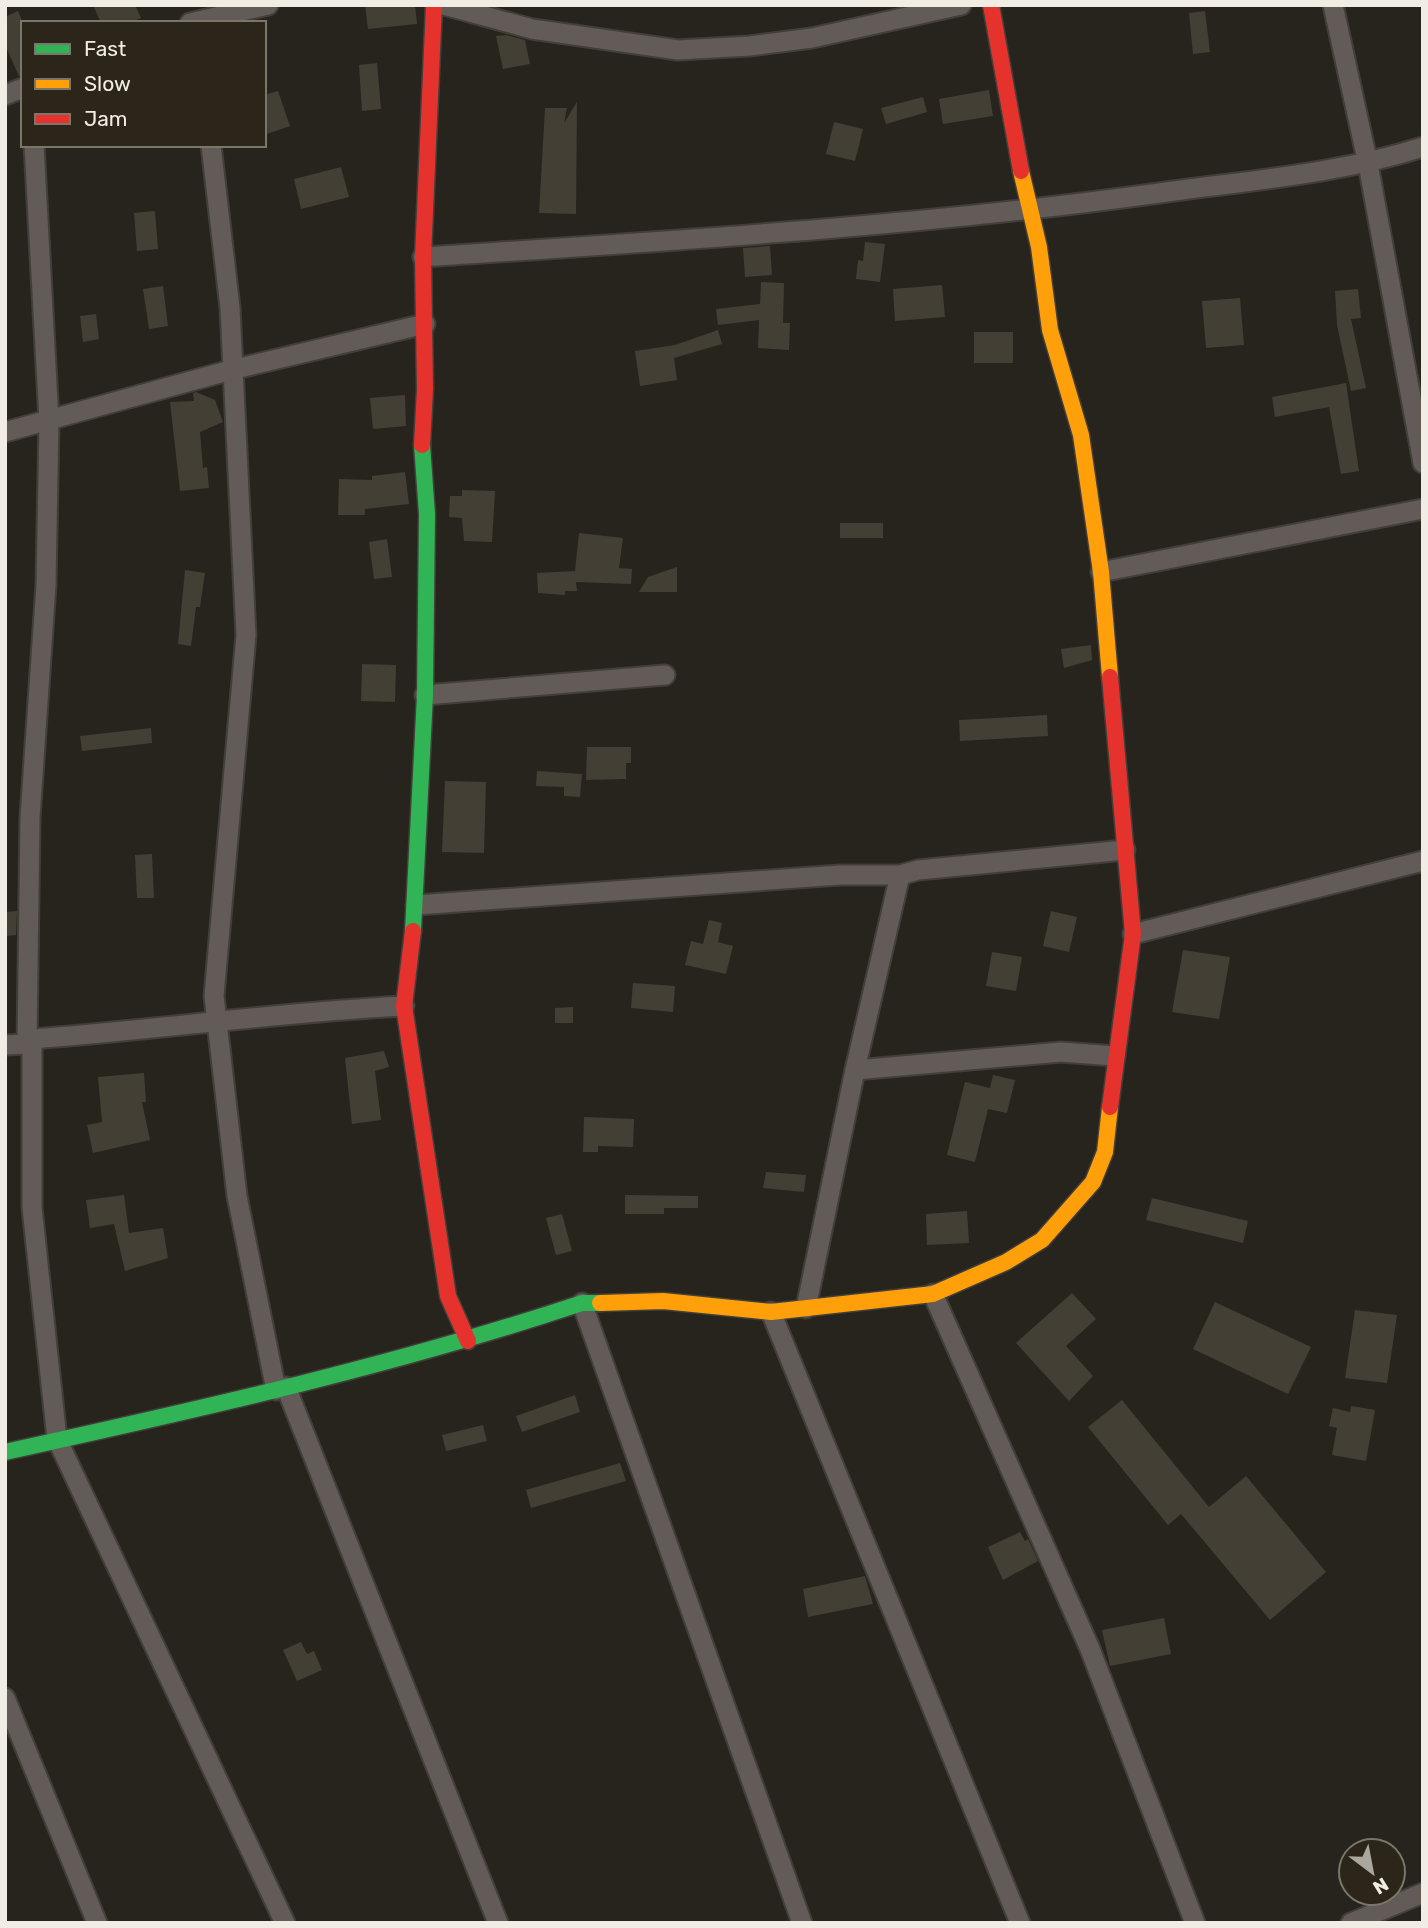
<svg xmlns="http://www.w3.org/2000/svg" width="1428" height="1928" viewBox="0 0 1428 1928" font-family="Rubik,sans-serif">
	<rect width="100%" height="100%" fill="#27241d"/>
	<g fill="#433f35">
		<polygon points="93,5 135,5 141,18 129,23 101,23"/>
		<polygon points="365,5 415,5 417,24 368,29"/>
		<polygon points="18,11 23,23 23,76 19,76 5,45 5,17"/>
		<polygon points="1205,11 1210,52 1193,54 1189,13"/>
		<polygon points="506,35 525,40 530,64 503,69 496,36"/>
		<polygon points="377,63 381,109 362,111 359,65"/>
		<polygon points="989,90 993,116 943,124 939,99"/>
		<polygon points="278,91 290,126 264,135 264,95"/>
		<polygon points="923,97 927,112 886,124 881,108"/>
		<polygon points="577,102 576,214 539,213 545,108 567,108 564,123"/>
		<polygon points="834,122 863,129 855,161 826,154"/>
		<polygon points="341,167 349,197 301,209 294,179"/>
		<polygon points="155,211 158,249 137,251 134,213"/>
		<polygon points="865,242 885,244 880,282 856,279 858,260 863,261"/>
		<polygon points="770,246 772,275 745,277 743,248"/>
		<polygon points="761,282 784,283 783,323 790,323 789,350 758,348 759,320 718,325 716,309 760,304"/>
		<polygon points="942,285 945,317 895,321 893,289"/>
		<polygon points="163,286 168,326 149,329 143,289"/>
		<polygon points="1358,289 1361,318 1351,319 1366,388 1351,391 1337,325 1335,291"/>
		<polygon points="1240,298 1244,345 1206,348 1202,301"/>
		<polygon points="96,314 99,339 83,342 80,316"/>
		<polygon points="718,330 722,344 674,358 677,380 640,386 635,351 675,345"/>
		<rect x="974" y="332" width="39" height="31"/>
		<polygon points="1346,383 1359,471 1341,474 1329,407 1275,417 1272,397"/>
		<polygon points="196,392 215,400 223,422 200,432 203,468 207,467 209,488 180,491 170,402 194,401 193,393"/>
		<polygon points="405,395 406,426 373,429 370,398"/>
		<polygon points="405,472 409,504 365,509 365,515 338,515 339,479 372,480 372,476"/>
		<polygon points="462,490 495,491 492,542 464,541 462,518 449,517 450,496 462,496"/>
		<rect x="840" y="523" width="43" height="15"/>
		<polygon points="579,533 623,538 619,568 632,569 631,584 576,582 577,591 565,591 565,595 538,593 537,573 575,571"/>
		<polygon points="387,539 392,577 374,579 369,542"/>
		<polygon points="677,567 677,592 639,592 648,577"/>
		<polygon points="185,570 205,573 200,607 196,607 191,646 178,644"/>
		<polygon points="1091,645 1092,660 1064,668 1061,649"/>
		<polygon points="362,664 396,665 395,702 361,701"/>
		<polygon points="1047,715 1048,736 960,741 959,720"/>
		<polygon points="151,728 152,743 82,751 80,736"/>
		<polygon points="587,747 631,747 631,763 626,763 626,779 586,780"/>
		<polygon points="537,771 582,774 580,797 564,796 564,787 536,786"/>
		<polygon points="445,781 486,782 484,853 442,852"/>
		<polygon points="152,854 154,898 137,898 135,855"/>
		<polygon points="17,911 16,935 5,936 5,912"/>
		<polygon points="1051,911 1077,917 1069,952 1043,946"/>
		<polygon points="709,920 722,923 718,942 733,946 726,974 685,965 691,941 703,944"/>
		<polygon points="1183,950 1230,957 1219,1019 1172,1012"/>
		<polygon points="992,952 1022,957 1016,991 986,986"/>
		<polygon points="633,983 675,986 673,1012 631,1008"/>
		<polygon points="573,1007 573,1023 555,1023 555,1008"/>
		<polygon points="384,1051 389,1067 375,1071 381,1120 352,1124 345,1058"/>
		<polygon points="144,1073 146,1102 142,1102 150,1140 93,1153 87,1125 102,1122 98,1077"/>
		<polygon points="993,1075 1015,1080 1007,1113 988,1109 975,1162 947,1155 965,1082 990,1088"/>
		<polygon points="584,1117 634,1119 633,1147 598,1146 598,1152 583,1152"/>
		<polygon points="766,1172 806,1175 804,1192 763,1188"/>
		<polygon points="124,1195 129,1233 163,1228 168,1258 125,1271 114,1224 90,1228 86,1200"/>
		<polygon points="625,1195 698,1196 698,1208 664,1208 664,1214 625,1214"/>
		<polygon points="1152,1198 1248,1221 1243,1243 1146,1220"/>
		<polygon points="967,1211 969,1243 927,1245 926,1214"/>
		<polygon points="562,1214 572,1251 556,1255 546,1218"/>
		<polygon points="1072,1293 1096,1319 1066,1346 1093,1376 1069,1401 1016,1343"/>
		<polygon points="1215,1302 1311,1347 1288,1394 1193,1349"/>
		<polygon points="1355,1310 1397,1315 1387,1383 1345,1378"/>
		<polygon points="575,1395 580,1412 522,1432 516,1416"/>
		<polygon points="1122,1400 1209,1507 1246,1476 1326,1572 1270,1620 1181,1514 1168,1525 1088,1427"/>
		<polygon points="1351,1406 1375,1410 1366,1461 1332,1455 1337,1428 1329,1426 1333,1408 1350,1412"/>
		<polygon points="483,1425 487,1441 446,1451 442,1435"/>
		<polygon points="620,1463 626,1481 531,1508 526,1490"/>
		<polygon points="1020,1532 1025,1541 1028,1539 1038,1561 1003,1580 988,1547"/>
		<polygon points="865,1576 873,1604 808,1617 803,1589"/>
		<polygon points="1164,1618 1171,1654 1110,1666 1102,1630"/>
		<polygon points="301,1642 307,1654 314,1651 322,1670 297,1681 283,1650"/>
	</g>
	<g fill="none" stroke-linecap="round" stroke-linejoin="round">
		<g stroke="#423f3a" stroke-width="23">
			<g id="street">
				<polyline points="444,5 532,29 678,50 750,46 812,38 961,5"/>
				<polyline points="1333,5 1368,164 1423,463"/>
				<polyline points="190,23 268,5"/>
				<polyline points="5,95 23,88"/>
				<polyline points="211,145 230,308 246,635 214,996 237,1196 276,1390"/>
				<path d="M 423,257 C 666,241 910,227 1152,194 C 1242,181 1335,175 1423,147"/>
				<polyline points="5,432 231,370 425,324"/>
				<polyline points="1101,572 1423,509"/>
				<polyline points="425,695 665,675"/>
				<polyline points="416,905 840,875 900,875 918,870 1125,850"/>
				<polyline points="1133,934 1423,861"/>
				<polyline points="32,1039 32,1208 57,1439 285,1923"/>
				<polyline points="27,1044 30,818 46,585 49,421 34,145"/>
				<path d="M 5,1045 L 27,1044 L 32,1039 C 156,1030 280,1012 404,1006"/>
				<polyline points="855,1070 1061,1052 1115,1056"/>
				<polyline points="933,1294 1090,1649 1195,1923"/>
				<polyline points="582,1303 802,1923"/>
				<polyline points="806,1308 855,1070 900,875"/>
				<polyline points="771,1312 1020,1923"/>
				<polyline points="286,1387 498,1923"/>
				<polyline points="5,1698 97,1923"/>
				<polyline points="1351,1923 1423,1893"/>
			</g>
		</g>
		<g stroke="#423f3a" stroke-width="19">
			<g id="fast">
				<polyline points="413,931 425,695 427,514 422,445"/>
				<path d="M 5,1452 C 200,1409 393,1366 582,1303 L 600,1303"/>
			</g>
		</g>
		<g stroke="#423f3a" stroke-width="19">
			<g id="slow">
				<polyline points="1021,171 1039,247 1050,330 1081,435 1101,572 1110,677"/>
				<polyline points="600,1303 663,1301 771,1312 933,1294 1006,1262 1042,1240 1093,1182 1105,1152 1110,1107"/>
			</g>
		</g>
		<g stroke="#423f3a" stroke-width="19">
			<g id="jam">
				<polyline points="991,5 1021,171"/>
				<polyline points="422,445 425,389 423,257 434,5"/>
				<polyline points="413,931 404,1006 448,1296 468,1341"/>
				<polyline points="1110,1107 1133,934 1110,677"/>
			</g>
		</g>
		<use href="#street" stroke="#625b58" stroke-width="19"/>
		<use href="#fast" stroke="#30b455" stroke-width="16"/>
		<use href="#slow" stroke="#ff9f0a" stroke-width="16"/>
		<use href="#jam" stroke="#e5322d" stroke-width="16"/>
	</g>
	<rect width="1428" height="1928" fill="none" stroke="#f1ede5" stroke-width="14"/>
	<rect x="21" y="21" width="245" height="126" fill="#2b2619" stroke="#7a766b" stroke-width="2"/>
	<rect x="35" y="44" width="35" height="10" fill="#30b455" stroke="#7a766b" stroke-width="2"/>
	<text x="84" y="56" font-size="21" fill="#f1ede5">Fast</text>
	<rect x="35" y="79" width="35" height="10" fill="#ff9f0a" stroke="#7a766b" stroke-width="2"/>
	<text x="84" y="91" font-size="21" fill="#f1ede5">Slow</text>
	<rect x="35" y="114" width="35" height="10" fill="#e5322d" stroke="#7a766b" stroke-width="2"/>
	<text x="84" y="126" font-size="21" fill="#f1ede5">Jam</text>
	<g transform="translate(1372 1872) rotate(148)"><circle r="33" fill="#2b2619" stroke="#7a766b" stroke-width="2"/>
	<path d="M0-5L12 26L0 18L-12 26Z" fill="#aaa79f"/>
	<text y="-10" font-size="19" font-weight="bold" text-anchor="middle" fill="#f1ede5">N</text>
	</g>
</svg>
